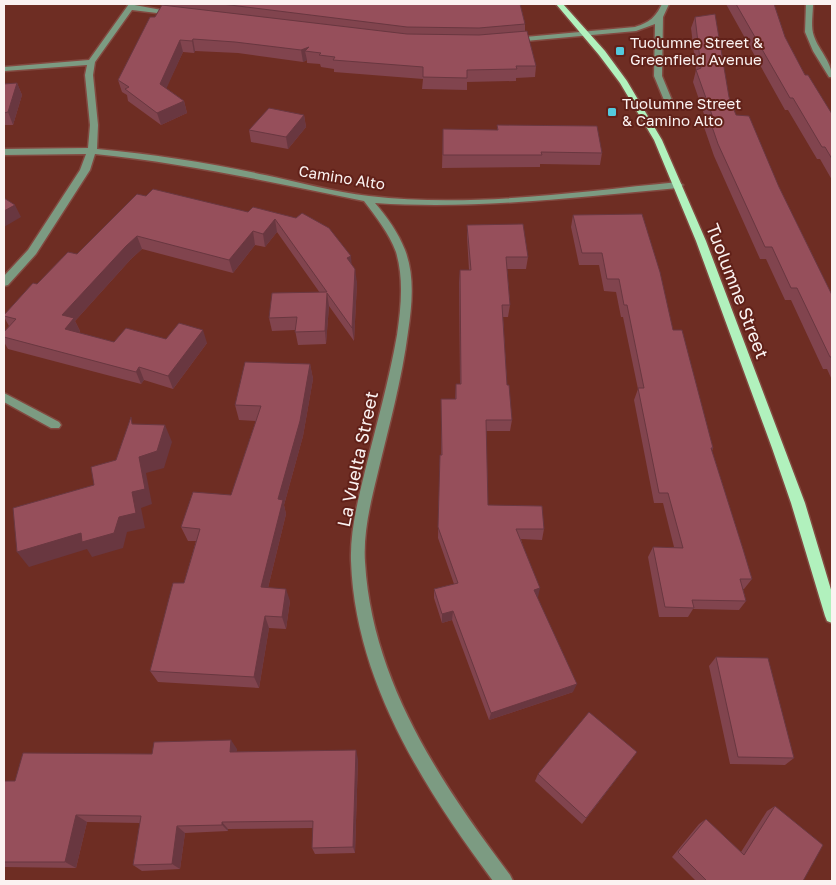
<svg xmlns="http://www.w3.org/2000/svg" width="836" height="885" viewBox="0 0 836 885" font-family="'Golos Text',sans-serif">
	<rect width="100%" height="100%" fill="#6e2d23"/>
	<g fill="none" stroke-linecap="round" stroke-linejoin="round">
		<g stroke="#824940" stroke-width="3">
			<g id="minor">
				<path d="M 129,4 L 178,13 L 174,15 L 132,10 L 95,62 L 93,75 L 98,125 L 97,149 C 153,154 209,163 265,175 C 299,182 334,192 369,196 C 471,208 576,192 678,182 L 683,185 L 678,188 C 577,197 477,210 375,203 C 387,217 398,232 405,250 C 415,276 412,305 408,332 C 402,379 389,426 378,472 C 371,501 363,532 365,562 C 372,681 440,782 510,875 L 513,881 L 493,881 C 424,788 355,681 351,561 C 350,531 358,500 365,471 C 376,426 389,381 397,335 C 401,308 404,279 396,252 C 389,233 376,217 364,201 C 275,183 186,163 95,154 L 90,170 L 36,254 L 8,285 L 4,286 L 4,276 L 28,250 L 80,170 L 86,154 L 4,155 L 4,149 L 88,148 L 90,125 L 85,75 L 87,65 L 4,71 L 4,67 L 89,60 Z"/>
				<path d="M 662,4 L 669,4 L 663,17 L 662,76 L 674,105 L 670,108 L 666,105 L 654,76 L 655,24 L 636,31 L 514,42 L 510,40 L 514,38 L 635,27 C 650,22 655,18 662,4 Z"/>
				<path d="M 806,4 L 813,4 C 813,13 811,24 813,33 C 817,49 832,61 832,77 L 829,77 L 813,51 L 805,32 Z"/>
				<polygon points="4,393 59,422 61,425 59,428 51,428 4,402"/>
			</g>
		</g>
		<g stroke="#824940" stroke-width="3">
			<polygon id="major" points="556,4 563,4 605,51 627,81 662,140 706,241 805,503 832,593 832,623 827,621 825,616 791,503 772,448 696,241 654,140 620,83 599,55"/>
		</g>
		<use href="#minor" fill="#7c9b82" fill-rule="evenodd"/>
		<use href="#major" fill="#b1f1bd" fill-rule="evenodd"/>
	</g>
	<g fill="#81444e">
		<polygon points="169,4 520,4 525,24 525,31 536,66 535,77 516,78 516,81 467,82 467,90 422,89 423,79 334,72 334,69 321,67 320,64 307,63 307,60 303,62 238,53 195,51 194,53 183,52 166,88 184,101 187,113 161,125 128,101 127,95 122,92 118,80 155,17 169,5"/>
		<polygon points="726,4 774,4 785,37 805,75 832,114 832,180 820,159 817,159 788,110 785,110"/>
		<polygon points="695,17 729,97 736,115 779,187 832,295 832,380 827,369 823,369 791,300 785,300 766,259 760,259 714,156 704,127 706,120 693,82 696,70 691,28"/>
		<polygon points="17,83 22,95 13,125 4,125 4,84"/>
		<polygon points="304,115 306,127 288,149 251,142 249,130"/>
		<polygon points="497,125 602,153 600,165 540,164 540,167 442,168 443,129 497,130"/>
		<polygon points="146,196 248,212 296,218 351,264 357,283 354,341 329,306 326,344 298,345 295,330 272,331 269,318 320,293 277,232 265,247 255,245 233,273 142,249 131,259 75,321 80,331 79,333 114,342 166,339 207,343 173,389 144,380 141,384 8,349 4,342 4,332 9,326 4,317 4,315 37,284 77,254"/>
		<polygon points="573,215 673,330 713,448 712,451 752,579 744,589 743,589 746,601 739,610 693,609 688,617 659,617 648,557 653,547 674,547 663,503 654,503 634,400 638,389 623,317 621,317 616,292 604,291 599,265 579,265 571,227"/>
		<polygon points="467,225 528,257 526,269 507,269 510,305 508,317 503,317 507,385 512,420 510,431 486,431 488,505 544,529 542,540 521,539 538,597 537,597 573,692 489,720 452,620 442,623 434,598 434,589 454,584 438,538 440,455 441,455 441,399 455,399 456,384 460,384 459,282 460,270 469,270 467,237"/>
		<polygon points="310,364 313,379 303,436 284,505 286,514 268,588 290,601 286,629 269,628 259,688 158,682 150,671 184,583 196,541 188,541 181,527 231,495 256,421 239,420 235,405"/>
		<polygon points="716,657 794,758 785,765 730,764 709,666"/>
		<polygon points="237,749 236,752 358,759 355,853 315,854 312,848 313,828 228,829 228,831 185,833 180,869 142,871 133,865 140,823 87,822 76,868 4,867 4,781 15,781 152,754"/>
		<polygon points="637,752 582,824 535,781 538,774"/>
		<polygon points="775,806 803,881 696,881 672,857 699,824 706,819 741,852 767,811"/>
	</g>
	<g fill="#693740">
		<polygon points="193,39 195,51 194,53 192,41"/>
		<polygon points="180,40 183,52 163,96 160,84"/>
		<polygon points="309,47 305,51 307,60 303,62 301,50"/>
		<polygon points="17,83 22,95 13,125 8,112"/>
		<polygon points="184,101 187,113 161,125 157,113"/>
		<polygon points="304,115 306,127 288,149 286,137"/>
		<polygon points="15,205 21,217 4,227 4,211"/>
		<polygon points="275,219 277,232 265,247 263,234"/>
		<polygon points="253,231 255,245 233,273 229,260"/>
		<polygon points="137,236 142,249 131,259 75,321 80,331 72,342 65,329 62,315 126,246"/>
		<polygon points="351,256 352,270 347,258"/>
		<polygon points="355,269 357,283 354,341 352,328"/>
		<polygon points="327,293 329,306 326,344 325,331"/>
		<polygon points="203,330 207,343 173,389 168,376"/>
		<polygon points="310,364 313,379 303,436 284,505 286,514 265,600 261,587 278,499"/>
		<polygon points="139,367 144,380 141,384 136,372"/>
		<polygon points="165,425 172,442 164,468 146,473 152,504 141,508 145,528 127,532 123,548 92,557 87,549 29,567 17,552 132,492 139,457"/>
		<polygon points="540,588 538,597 531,599 534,590"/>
		<polygon points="286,589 290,601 286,629 282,617"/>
		<polygon points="453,611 452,620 442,623 442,614"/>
		<polygon points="265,616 269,628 259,688 254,677"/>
		<polygon points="577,684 573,692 489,720 491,713"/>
		<polygon points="231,740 237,749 235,761 230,752"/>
		<polygon points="356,750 358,759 355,853 353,847"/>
		<polygon points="76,815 87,822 76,868 65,862"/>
		<polygon points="222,822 228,829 228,831 222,825"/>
		<polygon points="177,826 185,833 180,869 172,864"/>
	</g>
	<g fill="#964f5b" stroke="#693740">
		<polygon points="222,4 520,4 525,24 479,28 407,27"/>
		<polygon points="736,4 774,4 785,37 805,75 808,75 832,114 832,159 825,147 822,147 793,98 790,98"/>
		<polygon points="162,5 407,34 479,35 527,31 536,66 516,66 517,69 467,70 467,78 423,77 423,67 333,60 335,57 319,55 321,53 305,51 309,47 301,50 235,42 193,39 192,41 180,40 160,84 184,101 157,113 125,89 129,87 118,80 150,17 155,17"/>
		<polygon points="715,14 729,97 736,115 749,116 779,187 832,295 832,357 830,357 797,288 791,288 772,247 765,247 718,144 708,115 712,115 696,70 701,68 695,17"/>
		<polygon points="17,83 8,112 4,113 4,84"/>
		<polygon points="269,108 304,115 286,137 249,130"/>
		<polygon points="497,125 597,126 602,153 541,152 542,155 443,155 443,129 498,130"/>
		<polygon points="153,189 248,212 253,207 296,218 302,213 329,228 351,256 347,258 355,269 352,328 327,293 325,331 295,332 297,317 269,318 272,293 327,292 275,219 263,234 253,231 229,260 137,236 126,246 62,315 74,318 65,329 114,342 126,328 166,339 179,323 203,330 168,376 139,367 136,372 4,337 4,332 16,319 4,316 4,315 33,283 37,284 68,252 77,254 137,194 146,196"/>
		<polygon points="4,198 15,205 4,211"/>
		<polygon points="642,214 660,272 673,330 682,330 713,448 711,448 743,549 752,579 740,579 746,601 692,600 694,608 665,607 653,547 683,548 668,493 659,493 638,388 644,388 627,305 624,305 619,279 607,279 602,253 582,253 573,215"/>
		<polygon points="523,224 528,257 506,257 510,305 502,305 507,385 509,385 512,420 486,420 488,505 542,506 544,529 516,529 540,588 534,590 577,684 491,713 453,611 442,614 434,589 458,583 438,527 440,455 442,455 441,399 456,399 456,384 461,384 460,270 471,270 467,225"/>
		<polygon points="245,362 310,364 300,421 278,499 283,500 261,587 286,589 282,617 265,616 254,677 150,671 173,583 184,583 200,529 181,527 193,492 231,495 261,406 235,405"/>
		<polygon points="131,417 132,424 165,425 157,451 139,457 145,489 132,492 136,513 119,517 114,533 82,542 81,533 17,552 13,508 94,485 91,467 116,460"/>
		<polygon points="716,657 768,658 794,758 738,757"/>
		<polygon points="589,712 637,752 586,818 538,774"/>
		<polygon points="231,740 230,752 356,750 353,847 312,848 313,821 222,822 222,825 177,826 172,864 133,865 141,816 76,815 65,862 4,862 4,781 15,781 23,753 152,754 154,742"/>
		<polygon points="775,806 823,845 803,881 707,881 678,852 706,819 744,855"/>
	</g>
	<g fill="#54cade" stroke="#612119" stroke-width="2">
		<rect x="615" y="46" width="10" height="10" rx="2.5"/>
		<rect x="607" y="107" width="10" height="10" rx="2.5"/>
	</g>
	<g text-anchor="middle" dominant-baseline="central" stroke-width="4" stroke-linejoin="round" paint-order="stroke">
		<g font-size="15" fill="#fbf2f1" stroke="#612119" text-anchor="start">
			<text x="630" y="42">Tuolumne Street &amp;<tspan x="630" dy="17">Greenfield Avenue</tspan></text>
			<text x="622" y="103">Tuolumne Street<tspan x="622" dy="17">&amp; Camino Alto</tspan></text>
		</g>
		<g font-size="15" fill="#fbf2f1" stroke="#612119">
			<text transform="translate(342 177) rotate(9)">Camino Alto</text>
		</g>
		<g font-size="18" fill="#fbf2f1" stroke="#612119">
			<text transform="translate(738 291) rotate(69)">Tuolumne Street</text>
			<text transform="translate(357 459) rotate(-78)">La Vuelta Street</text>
		</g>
	</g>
	<rect width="836" height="885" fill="none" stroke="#fbf2f1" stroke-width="10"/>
</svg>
